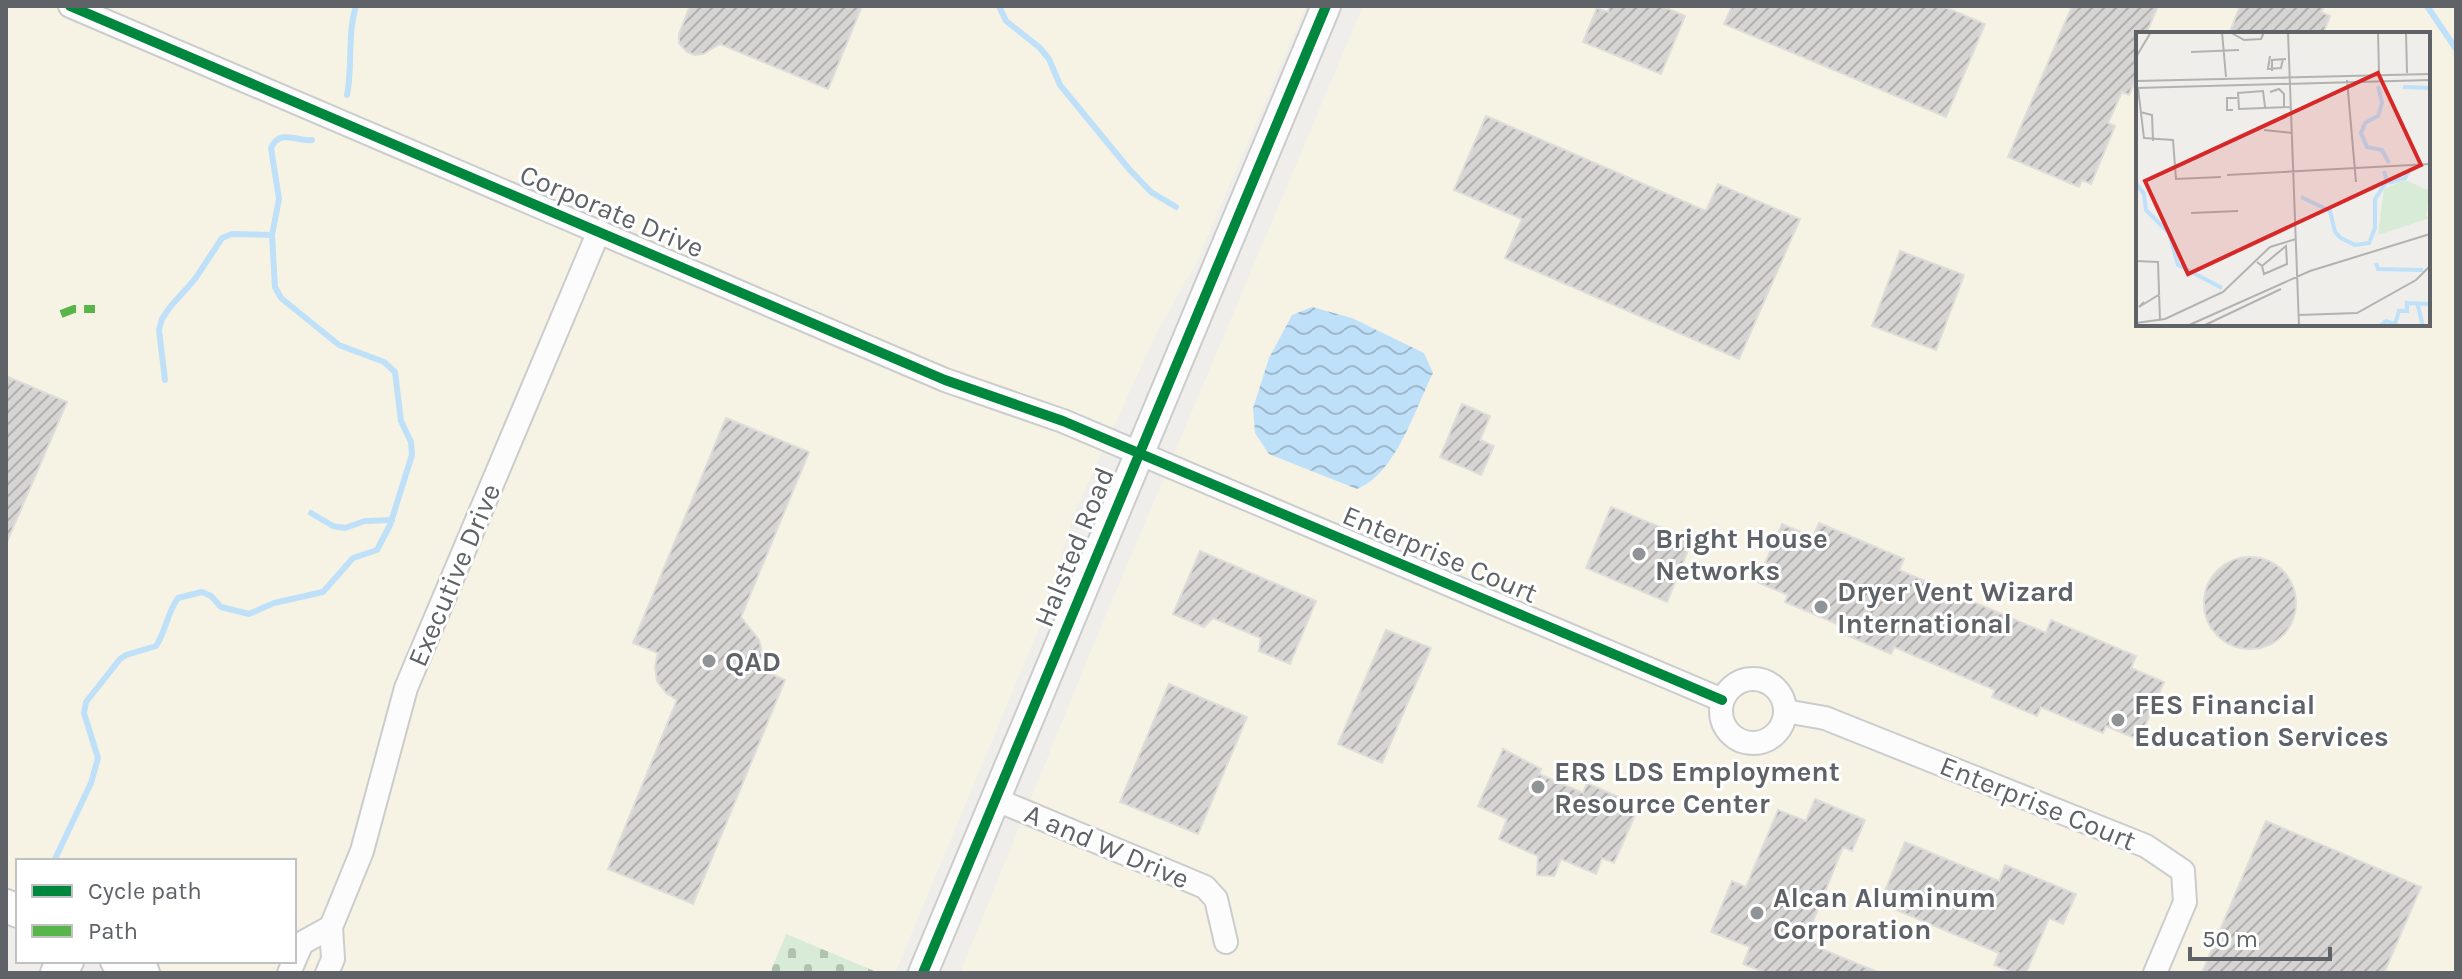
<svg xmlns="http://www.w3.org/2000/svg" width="2462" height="979" viewBox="0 0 2462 979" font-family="Karla,sans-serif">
	<defs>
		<pattern id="cemetery-stones" width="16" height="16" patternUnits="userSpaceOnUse" patternTransform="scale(2)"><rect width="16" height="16" fill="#d8ebd6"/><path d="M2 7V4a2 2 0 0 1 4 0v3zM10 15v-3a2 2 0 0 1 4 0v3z" fill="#b2c2b1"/></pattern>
		<pattern id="water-waves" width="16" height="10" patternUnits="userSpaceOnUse" patternTransform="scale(2)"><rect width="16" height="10" fill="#bfe0f9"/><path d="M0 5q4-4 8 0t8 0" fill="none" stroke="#9eb9cd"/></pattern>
		<pattern id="building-hatch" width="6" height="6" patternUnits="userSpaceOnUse" patternTransform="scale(2)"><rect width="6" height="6" fill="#d6d5d3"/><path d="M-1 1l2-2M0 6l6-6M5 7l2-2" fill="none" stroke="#b1b0af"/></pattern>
	</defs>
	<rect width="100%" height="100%" fill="#efeeea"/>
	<g fill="#f7f3e4" fill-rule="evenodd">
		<polygon points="6,6 1306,6 1196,263 1155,336 1074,514 1041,623 895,973 879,973 787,934 770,973 168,973 143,961 294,961 294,861 18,861 18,900 6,894"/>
		<path d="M 1363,6 L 2456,6 L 2456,973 L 960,973 L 1093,646 ZM 2138,34 L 2428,34 L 2428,324 L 2138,324 Z"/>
	</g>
	<polygon fill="url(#cemetery-stones)" points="786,934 879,973 770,973"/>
	<path fill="url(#water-waves)" d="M 1312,307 L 1352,318 L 1424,353 L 1433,373 C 1415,409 1396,474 1357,489 L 1269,454 L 1255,433 L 1253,408 L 1269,358 L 1292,315 Z"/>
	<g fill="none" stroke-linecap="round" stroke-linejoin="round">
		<g stroke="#bfe0f9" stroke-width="6">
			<polyline points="999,6 1006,21 1039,47 1049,59 1060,85 1129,169 1151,192 1176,207"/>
			<polyline points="2427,6 2456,49"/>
			<path d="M 347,95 C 353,65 347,35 356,6"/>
			<polyline points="165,380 159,330 162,319 170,307 195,279 222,238 232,234 272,235"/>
			<polyline points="311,513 333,526 345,528 365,521 392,520"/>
			<path d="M 55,859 L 91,783 L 98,758 L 84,713 L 86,702 L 120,659 L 126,655 L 156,646 C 166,631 167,613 178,598 L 202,592 L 211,596 L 221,607 L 249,614 L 274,603 L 323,592 L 353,558 L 377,550 L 390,525 L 412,455 L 411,442 L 401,421 L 395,372 L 384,362 L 339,345 L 281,298 L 275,287 L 272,235 L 279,199 L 271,148 C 280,128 296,142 312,140"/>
		</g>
	</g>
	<g fill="url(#building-hatch)" stroke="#deddd9" stroke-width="2">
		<polygon points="690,6 862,6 828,89 720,44 703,54 695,55 687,52 679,43 679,34"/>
		<polygon points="1610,6 1662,6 1685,16 1661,74 1583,42 1597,8 1608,12"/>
		<polygon points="1732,6 1942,6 1985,24 1946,117 1724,24"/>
		<polygon points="2072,6 2158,6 2146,34 2138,34 2138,74 2129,95 2122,92 2108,123 2115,126 2091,184 2082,180 2079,187 2008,157"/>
		<polygon points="2240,6 2324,6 2321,12 2330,16 2323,34 2229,34"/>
		<polygon points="1486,116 1706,211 1718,184 1800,219 1739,359 1505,258 1522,219 1454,190"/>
		<polygon points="1900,251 1964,275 1936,350 1872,326"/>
		<polygon points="6,376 67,402 6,544"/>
		<polygon points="1462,404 1490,416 1480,440 1494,446 1481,475 1440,457"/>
		<polygon points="726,418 809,452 741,617 759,640 763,655 760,669 785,680 693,904 608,869 677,700 666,693 657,681 655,667 658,653 633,643"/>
		<polygon points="1611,507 1692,540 1667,602 1586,568"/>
		<polygon points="1819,523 1904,559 1899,570 2046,633 2051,620 2136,656 2131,668 2164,682 2139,740 2106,726 2103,733 2041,707 2037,716 1992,697 1995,690 1894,647 1891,654 1846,635 1849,629 1785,602 1788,595 1757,582 1782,524 1813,537"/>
		<polygon points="1200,551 1316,601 1290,664 1259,651 1261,638 1213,618 1204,627 1173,614"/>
		<circle cx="2250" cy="603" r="46"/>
		<polygon points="1386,630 1431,648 1382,763 1338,744"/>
		<polygon points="1169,684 1247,717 1198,834 1120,802"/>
		<polygon points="1503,749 1541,769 1539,774 1583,793 1587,783 1639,806 1614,863 1602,858 1596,874 1561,859 1554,876 1537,875 1538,856 1499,839 1507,819 1478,806"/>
		<polygon points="1815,799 1865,820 1852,851 1843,847 1809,931 1819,948 1880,973 1766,973 1743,964 1750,947 1711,932 1732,881 1746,887 1778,810 1806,821"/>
		<polygon points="2266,821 2421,887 2384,973 2202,973"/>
		<polygon points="1905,842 1999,881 2005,865 2076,894 2063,924 2049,918 2026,973 2014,973 1994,965 1999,953 1880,903"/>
	</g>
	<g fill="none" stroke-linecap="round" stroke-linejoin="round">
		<g stroke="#cbcccc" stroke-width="26">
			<g id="minor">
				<polyline points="70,6 945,380 1063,421 1722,700"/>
				<circle cx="1753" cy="711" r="32"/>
				<polyline points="1785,711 1825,718 2146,846 2183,871 2185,902 2155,973"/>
				<polyline points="997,800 1205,887 1216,899 1226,942"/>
				<polyline points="289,973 302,943 331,927"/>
				<polyline points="327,973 333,959 331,927 362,851 406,688 599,231"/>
			</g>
		</g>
		<g stroke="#cbcccc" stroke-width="32">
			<polyline id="tertiary" points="923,973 1326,6"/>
		</g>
		<g stroke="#cacacb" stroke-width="36">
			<g id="secondary">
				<polyline points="6,906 18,911"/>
				<polyline points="117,961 143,973"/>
				<polyline points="57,973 67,961"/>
			</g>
		</g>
		<use href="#minor" stroke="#fdfcfc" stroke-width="22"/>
		<use href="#tertiary" stroke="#fdfcfc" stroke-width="28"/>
		<use href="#secondary" stroke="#fdfcfc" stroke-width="32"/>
		<polyline stroke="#58b549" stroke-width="8" stroke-dasharray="16 8" stroke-linecap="butt" points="61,314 74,309 95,309"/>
		<g stroke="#fff" stroke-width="15">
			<g id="cycleway">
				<polyline points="70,6 945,380 1063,421 1722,700"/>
				<polyline points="923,973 1326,6"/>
			</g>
		</g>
		<use href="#cycleway" stroke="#00873e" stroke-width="10"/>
	</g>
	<g fill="#919496" stroke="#fff" stroke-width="3">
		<circle cx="1639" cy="554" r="8"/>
		<circle cx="1821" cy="607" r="8"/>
		<circle cx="709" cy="661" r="8"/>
		<circle cx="2118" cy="720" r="8"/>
		<circle cx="1538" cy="787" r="8"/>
		<circle cx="1757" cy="913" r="8"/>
	</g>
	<g text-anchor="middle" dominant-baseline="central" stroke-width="6" stroke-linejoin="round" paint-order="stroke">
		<g font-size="28" fill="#5f6368" stroke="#fff">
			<text transform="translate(612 211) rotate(23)">Corporate Drive</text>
			<text transform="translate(1074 547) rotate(-68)">Halsted Road</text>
			<text transform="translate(1440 554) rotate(23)">Enterprise Court</text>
			<text transform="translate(454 575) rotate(-67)">Executive Drive</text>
			<text transform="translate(2038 803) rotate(22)">Enterprise Court</text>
			<text transform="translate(1107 846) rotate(23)">A and W Drive</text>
		</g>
		<g font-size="28" font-weight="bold" fill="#5f6368" stroke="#fff" text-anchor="start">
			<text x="1655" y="538">Bright House<tspan x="1655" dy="32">Networks</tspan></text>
			<text x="1837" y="591">Dryer Vent Wizard<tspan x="1837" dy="32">International</tspan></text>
			<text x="725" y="661">QAD</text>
			<text x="2134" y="704">FES Financial<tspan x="2134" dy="32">Education Services</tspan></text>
			<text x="1554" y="771">ERS LDS Employment<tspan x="1554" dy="32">Resource Center</tspan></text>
			<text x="1773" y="897">Alcan Aluminum<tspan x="1773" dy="32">Corporation</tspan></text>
		</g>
	</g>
	<g transform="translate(2136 32)">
		<rect width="294" height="294" fill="#efeeea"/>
		<path d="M 269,148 L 294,159 L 290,184 L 294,186 L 242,203 L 248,157 Z" fill="#d8ebd6"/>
		<path fill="none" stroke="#bfe0f9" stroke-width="4" d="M 242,54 L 246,71 L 242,84 L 229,91 L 225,101 L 231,115 L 246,118 L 253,131M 267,55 L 294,56M 0,151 L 8,162 L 10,178 L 33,201 L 42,233 L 86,256M 252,151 L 269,146 L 273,139M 165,165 L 194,179 L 199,200 L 205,206 L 219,213 L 233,211 L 239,196 L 239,167 L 251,149 L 248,139M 240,231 L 242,237 L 287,238M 281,270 L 287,294M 244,294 L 250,289 L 259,292 L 263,279 L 271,279 L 271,271 L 294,272"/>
		<path fill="none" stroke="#b1b2b2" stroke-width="2" d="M 86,0 L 90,45M 94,0 L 108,8 L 125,7 L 128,0M 152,0 L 163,294M 242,0 L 243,41M 270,0 L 271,41M 55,20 L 103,18M 134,24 L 132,37 L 145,36 L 147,27M 136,39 L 136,28 L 150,27M 211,48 L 220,150M 0,49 L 294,42M 1,49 L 0,25 L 15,0M 0,56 L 294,48M 2,56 L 8,106 L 37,108 L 40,147 L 85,145M 134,60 L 143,57 L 148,62 L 148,75M 129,75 L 127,59 L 102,61 L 103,77 L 155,75M 97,78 L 91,78 L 91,66 L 101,66M 4,80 L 16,83 L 17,109M 128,98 L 156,101M 91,143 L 294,132M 0,163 L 0,214M 55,181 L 102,179M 0,229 L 22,230 L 24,289M 121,230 L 126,234 L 150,214 L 151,232 L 128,242 L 126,234M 8,270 L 3,275 L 24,262M 163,283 L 221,281 L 280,248 L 294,234M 0,291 L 29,287 L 87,260 L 134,215 L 160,207M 51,294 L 174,239 L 294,202M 67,294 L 145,257"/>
		<path fill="#d62828" fill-opacity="0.15" stroke="#d62828" stroke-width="4" d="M 242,41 L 285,133 L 52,242 L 9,149 Z"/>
		<rect width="294" height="294" fill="none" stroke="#5f6368" stroke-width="4"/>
	</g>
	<rect width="2462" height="979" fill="none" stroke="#5f6368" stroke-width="16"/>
	<rect x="16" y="859" width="280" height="104" fill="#ffffff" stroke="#bfc1c3" stroke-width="2"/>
	<rect x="32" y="885" width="40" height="12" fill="#00873e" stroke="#bfc1c3" stroke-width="2"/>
	<text x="88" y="899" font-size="24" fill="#5f6368">Cycle path</text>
	<rect x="32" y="925" width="40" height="12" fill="#58b549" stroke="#bfc1c3" stroke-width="2"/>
	<text x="88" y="939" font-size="24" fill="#5f6368">Path</text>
	<path d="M2190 947v12h140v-12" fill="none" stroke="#5f6368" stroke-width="4"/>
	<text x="2202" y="947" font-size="24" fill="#5f6368" stroke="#ffffff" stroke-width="6" paint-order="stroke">50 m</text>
</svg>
